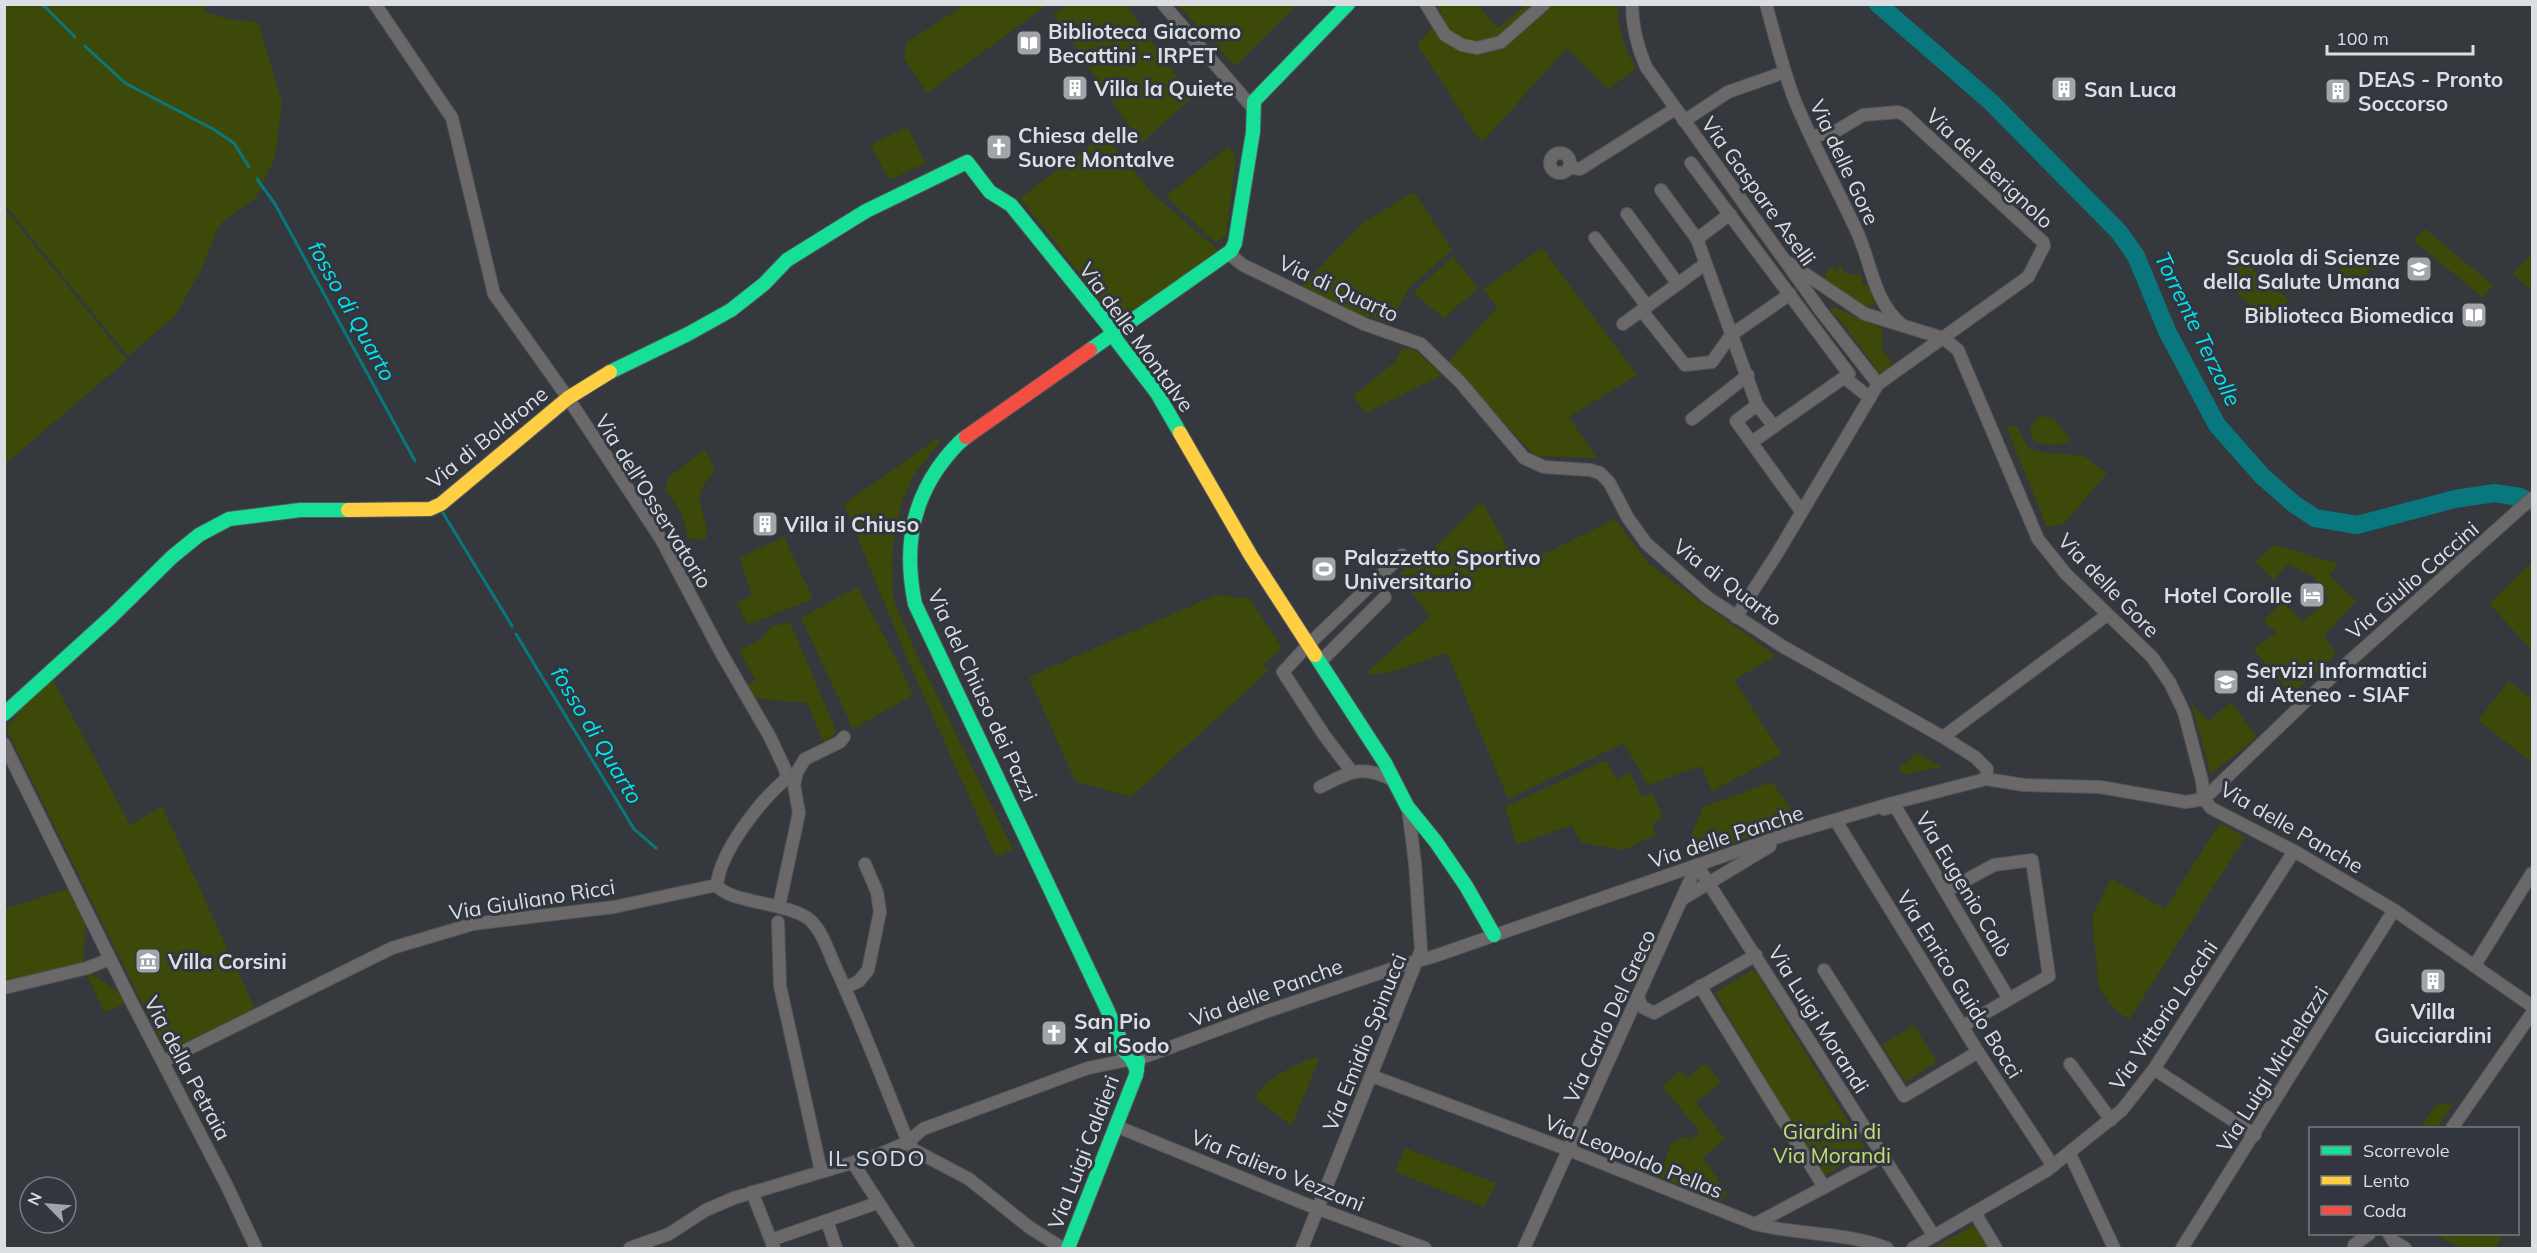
<svg xmlns="http://www.w3.org/2000/svg" width="2537" height="1253" viewBox="0 0 2537 1253" font-family="Mulish,sans-serif">
	<rect width="100%" height="100%" fill="#35383c"/>
	<g fill="#3c4908">
		<polygon points="4,5 206,5 204,12 228,19 258,22 282,102 275,157 256,198 223,221 217,230 202,268 175,316 128,356 5,205"/>
		<polygon points="964,5 1047,5 927,93 904,58 906,43"/>
		<polygon points="1069,5 1126,5 1192,98 1141,143 1053,15"/>
		<polygon points="1178,5 1297,5 1235,66"/>
		<path d="M 1437,5 L 1478,5 L 1498,28 L 1526,5 L 1618,5 C 1617,29 1625,48 1636,69 L 1608,89 L 1567,48 L 1483,141 L 1477,137 L 1417,44 L 1443,17 Z"/>
		<polygon points="907,127 926,163 889,180 871,145"/>
		<polygon points="1104,135 1152,193 1219,251 1122,318 1115,318 1020,198"/>
		<polygon points="1228,147 1236,156 1226,235 1216,243 1166,196"/>
		<polygon points="1414,192 1452,250 1409,288 1390,325 1370,316 1366,319 1300,288 1364,222"/>
		<polygon points="5,209 127,360 5,464"/>
		<polygon points="2425,229 2493,285 2483,298 2413,240"/>
		<polygon points="1542,248 1637,375 1569,417 1597,458 1535,456 1448,362 1497,307 1483,289"/>
		<polygon points="2532,253 2532,291 2513,274"/>
		<polygon points="2354,254 2371,269 2351,292 2334,277"/>
		<polygon points="1453,256 1478,288 1444,318 1413,293"/>
		<polygon points="2241,260 2289,300 2271,322 2223,282"/>
		<polygon points="1839,262 1846,274 1861,274 1862,285 1870,284 1875,302 1868,308 1823,280 1831,267 1839,271"/>
		<polygon points="1834,307 1883,329 1882,348 1893,365 1879,373 1872,369 1874,365 1836,315 1834,316 1831,310"/>
		<polygon points="1403,348 1415,350 1442,375 1366,413 1353,396 1395,362"/>
		<path d="M 2042,416 L 2054,419 L 2071,440 C 2060,446 2044,446 2033,440 L 2030,429 L 2036,419 Z"/>
		<polygon points="2006,426 2017,426 2027,447 2039,452 2084,456 2107,473 2064,524 2047,527"/>
		<polygon points="938,438 940,442 913,476 903,499 895,531 892,560 893,598 918,657 1013,849 996,857 909,663 844,504"/>
		<path d="M 705,449 L 715,470 C 711,476 703,484 701,491 C 696,507 710,524 706,540 L 687,538 C 687,520 677,504 665,490 L 669,477 Z"/>
		<polygon points="1482,501 1518,567 1615,519 1649,564 1776,656 1734,680 1782,754 1712,791 1701,766 1648,785 1624,743 1508,799 1447,653 1388,673 1365,674 1430,616 1399,575 1410,564 1413,569"/>
		<polygon points="784,537 813,599 747,625 737,603 752,595 739,558"/>
		<polygon points="2275,545 2339,564 2329,575 2356,601 2324,636 2336,654 2292,695 2253,649 2277,633 2263,621 2282,602 2302,621 2330,600 2314,577 2288,564 2273,580 2255,561"/>
		<polygon points="2532,562 2532,650 2489,604"/>
		<polygon points="857,587 894,654 913,695 853,729 801,618"/>
		<polygon points="1216,595 1250,599 1282,648 1263,665 1268,671 1131,797 1075,781 1029,677"/>
		<polygon points="790,622 836,731 825,745 807,703 752,698 745,687 756,680 739,651 761,639 771,627"/>
		<polygon points="50,674 130,825 162,806 255,1009 166,1051 6,728"/>
		<polygon points="2509,681 2532,700 2532,763 2478,720"/>
		<polygon points="2231,702 2257,737 2211,774 2191,704 2209,721"/>
		<polygon points="1917,753 1942,767 1904,774 1899,768"/>
		<polygon points="1606,760 1617,780 1630,772 1642,797 1652,793 1663,817 1652,824 1656,835 1623,850 1582,843 1571,825 1517,845 1505,807"/>
		<polygon points="1772,782 1800,822 1687,857 1685,851 1703,807"/>
		<polygon points="2220,823 2245,837 2129,1020 2112,1007 2099,987 2092,917 2111,879 2165,909"/>
		<polygon points="71,888 86,917 83,964 5,982 4,909"/>
		<polygon points="1754,969 1867,1152 1823,1176 1715,993"/>
		<polygon points="89,972 131,1001 104,1012 86,973"/>
		<polygon points="1914,1025 1937,1062 1905,1082 1882,1045"/>
		<path d="M 1316,1057 L 1319,1059 L 1292,1125 L 1289,1124 L 1256,1099 C 1260,1081 1298,1062 1316,1057 Z"/>
		<polygon points="1705,1063 1721,1082 1696,1103 1725,1139 1703,1157 1727,1194 1718,1203 1660,1177 1671,1143 1685,1136 1690,1141 1700,1132 1662,1086 1680,1071 1687,1078"/>
		<polygon points="2454,1102 2437,1128 2420,1128 2435,1106"/>
		<polygon points="1405,1148 1496,1183 1484,1207 1395,1172"/>
		<polygon points="1976,1224 1990,1248 1934,1248"/>
		<polygon points="2435,1234 2504,1234 2495,1248 2460,1248"/>
	</g>
	<g fill="none" stroke-linecap="round" stroke-linejoin="round">
		<g stroke="#09787e" stroke-width="3">
			<polyline points="42,4 75,37"/>
			<polyline points="85,46 125,83 213,129 234,143 249,167"/>
			<polyline points="257,179 275,204 415,461"/>
			<polyline points="443,513 512,626"/>
			<polyline points="516,634 634,829 656,848"/>
		</g>
		<polyline stroke="#09787e" stroke-width="18" points="1878,4 1991,102 2119,232 2136,256 2167,331 2217,425 2262,476 2294,504 2315,518 2357,525 2455,499 2495,493 2520,497 2532,502"/>
		<g stroke="#545659" stroke-width="14">
			<g id="street">
				<path d="M 375,4 L 452,118 L 494,294 L 568,398 L 661,539 L 719,649 L 770,737 L 785,769 L 787,778 C 761,800 720,851 717,885"/>
				<polyline points="1163,4 1252,107"/>
				<polyline points="1426,4 1445,35 1462,45 1477,48 1501,42 1544,4"/>
				<path d="M 1632,4 C 1632,27 1637,46 1646,67 L 1821,311 L 1878,384"/>
				<path d="M 1766,4 C 1775,37 1783,70 1795,101 C 1814,147 1838,190 1858,234 C 1872,266 1874,301 1901,324"/>
				<polyline points="1684,121 1728,92 1785,72"/>
				<circle cx="1560" cy="163" r="10"/>
				<polyline points="1691,163 1849,374 1752,442"/>
				<polyline points="1569,167 1580,169 1675,109"/>
				<polyline points="1661,190 1697,239 1757,405 1736,421 1801,511"/>
				<polyline points="1627,214 1678,284"/>
				<polyline points="1595,238 1647,306"/>
				<polyline points="1697,239 1730,214"/>
				<polyline points="1229,254 1243,265 1364,324 1421,344 1461,383 1524,458 1544,467 1590,470 1600,473 1609,482 1628,518 1646,543 1707,597 1782,646 1943,737 1975,757 1987,769 1986,779"/>
				<polyline points="1789,263 1865,314 1943,338 1958,350 2038,539 2066,574 2152,657 2170,683 2184,712 2202,781 2204,799 2211,808 2294,851 2394,910 2532,1006"/>
				<polyline points="1644,308 1646,316 1685,365 1712,362 1731,335 1790,294"/>
				<polyline points="1623,324 1705,264"/>
				<polyline points="1845,378 1870,398"/>
				<polyline points="1757,405 1773,425"/>
				<polyline points="1692,419 1748,375"/>
				<polyline points="1736,617 1778,552 1878,384 2028,277 2044,246 2043,242 1905,115 1898,112 1863,115 1838,130 1811,137"/>
				<polyline points="1320,662 1385,597"/>
				<polyline points="1943,737 2107,615"/>
				<polyline points="4,744 131,1001 227,1186 256,1248"/>
				<polyline points="1352,772 1324,735 1283,672 1308,645 1402,555"/>
				<path d="M 1320,787 C 1350,772 1360,764 1393,780"/>
				<polyline points="2204,799 2314,693 2532,498"/>
				<polyline points="1884,809 1895,806 2009,999"/>
				<polyline points="1836,821 1978,1052 2053,1166"/>
				<polyline points="1697,865 1934,1236"/>
				<path d="M 717,885 C 727,903 789,902 810,920 C 822,931 828,950 834,964 C 861,1022 884,1083 908,1142 L 923,1129 L 1088,1068 L 1147,1056 L 1271,1010 L 1406,964 L 1435,956 L 1787,834 L 1893,803 L 1986,779 L 2024,785 L 2100,787 L 2186,802 L 2204,799"/>
				<polyline points="1946,891 1994,865 2032,860 2049,976 1963,1026"/>
				<polyline points="1684,898 1770,846"/>
				<polyline points="779,906 799,813 794,785 797,772 805,759 840,742 844,737"/>
				<polyline points="778,922 780,986 821,1171"/>
				<polyline points="2475,965 2532,873"/>
				<polyline points="1824,970 1904,1096 1978,1052"/>
				<polyline points="1700,986 1824,1187"/>
				<polyline points="4,988 87,968 110,959"/>
				<polyline points="845,988 859,981 868,970 880,912 877,892 865,864"/>
				<polyline points="1639,999 1642,1007 1654,1013 1756,955"/>
				<polyline points="164,1061 392,948 473,924 614,907 717,885"/>
				<polyline points="2070,1064 2111,1120"/>
				<polyline points="2154,1069 2255,1135"/>
				<path d="M 1372,1076 L 1569,1150 L 1755,1224 C 1798,1235 1846,1232 1887,1248"/>
				<polyline points="1116,1126 1308,1205 1425,1248"/>
				<polyline points="2452,1128 2532,1013"/>
				<polyline points="2070,1154 2114,1248"/>
				<polyline points="853,1163 908,1248"/>
				<polyline points="752,1192 774,1248"/>
				<polyline points="1975,1213 1996,1248"/>
				<polyline points="827,1221 836,1248"/>
				<polyline points="1755,1224 1883,1156"/>
				<polyline points="2389,1234 2393,1241 2405,1248"/>
				<polyline points="771,1240 877,1203"/>
				<polyline points="2354,1245 2369,1234"/>
				<polyline points="630,1248 669,1234 706,1210 734,1198 878,1155 908,1142 914,1150 969,1179 1029,1227 1062,1248"/>
				<polyline points="1302,1248 1421,950 1415,863 1408,808"/>
				<polyline points="1524,1248 1697,865"/>
				<polyline points="1913,1248 2046,1171 2122,1110 2154,1069 2294,851"/>
				<polyline points="2182,1248 2394,910"/>
			</g>
		</g>
		<g stroke="#545659" stroke-width="16">
			<g id="fast">
				<polyline points="1090,350 1231,251 1235,243 1253,132 1254,101 1348,4"/>
				<polyline points="610,372 688,334 731,310 764,284 787,260 866,211 967,162 990,192 1011,205 1108,325 1117,341 1157,393 1180,433"/>
				<path d="M 966,437 C 955,445 946,457 938,468 C 909,510 905,555 915,604 L 1106,1007 L 1119,1036 L 1121,1048 L 1131,1058 L 1137,1070"/>
				<polyline points="1315,655 1385,763 1407,806 1436,842 1466,886 1494,935"/>
				<polyline points="4,714 111,617 172,557 199,535 229,519 300,510 348,510"/>
				<polyline points="1068,1248 1136,1075 1138,1061"/>
			</g>
		</g>
		<g stroke="#545659" stroke-width="16">
			<g id="slow">
				<polyline points="1180,433 1251,556 1315,655"/>
				<polyline points="348,510 430,509 441,504 568,398 610,372"/>
			</g>
		</g>
		<g stroke="#545659" stroke-width="16">
			<polyline id="jam" points="966,437 1090,350"/>
		</g>
		<use href="#street" stroke="#6a6869" stroke-width="12"/>
		<use href="#fast" stroke="#16e098" stroke-width="14"/>
		<use href="#slow" stroke="#ffcf43" stroke-width="14"/>
		<use href="#jam" stroke="#f24e42" stroke-width="14"/>
	</g>
	<defs>
		<g id="library-square" transform="scale(1.35)"><rect x="-9" y="-9" width="18" height="18" rx="4" fill="#a1a4a9" stroke="#32373f"/><path d="M-6-4Q-3-5.5-.7-3.5V5Q-3 3-6 4ZM6-4Q3-5.5 .7-3.5V5Q3 3 6 4Z" fill="#fff"/></g>
		<g id="building-square" transform="scale(1.35)"><rect x="-9" y="-9" width="18" height="18" rx="4" fill="#a1a4a9" stroke="#32373f"/><path d="M-4-6H4V6H1V3H-1V6H-4ZM-2.5-4.3h1.7v1.8h-1.7ZM.8-4.3h1.7v1.8H.8ZM-2.5-1h1.7V.8h-1.7ZM.8-1h1.7V.8H.8Z" fill="#fff"/></g>
		<g id="church-square" transform="scale(1.35)"><rect x="-9" y="-9" width="18" height="18" rx="4" fill="#a1a4a9" stroke="#32373f"/><path d="M-1.2-6h2.4v3.5h3.3v2.4h-3.3V6h-2.4V-.1h-3.3v-2.4h3.3Z" fill="#fff"/></g>
		<g id="university-square" transform="scale(1.35)"><rect x="-9" y="-9" width="18" height="18" rx="4" fill="#a1a4a9" stroke="#32373f"/><path d="M0-5L7-2L0 1L-7-2ZM-4 1L0 2.5L4 1V4Q0 6-4 4Z" fill="#fff"/></g>
		<g id="stadium-square" transform="scale(1.35)"><rect x="-9" y="-9" width="18" height="18" rx="4" fill="#a1a4a9" stroke="#32373f"/><path d="M0-5a6.5 5 0 1 0 0 10a6.5 5 0 1 0 0-10ZM-3.5-1.8h7v3.6h-7Z" fill="#fff"/></g>
		<g id="hotel-square" transform="scale(1.35)"><rect x="-9" y="-9" width="18" height="18" rx="4" fill="#a1a4a9" stroke="#32373f"/><path d="M-6-4.5h1.5V1H6V5H4.5V3h-9V5H-6ZM-4 0a1.8 1.8 0 1 1 3.6 0ZM.5 0V-2.5h3Q6-2.5 6 0Z" fill="#fff"/></g>
		<g id="museum-square" transform="scale(1.35)"><rect x="-9" y="-9" width="18" height="18" rx="4" fill="#a1a4a9" stroke="#32373f"/><path d="M0-6L6-3V-2H-6V-3ZM-5-1h2V3h-2ZM-1-1h2V3h-2ZM3-1h2V3H3ZM-6 4H6V6H-6Z" fill="#fff"/></g>
	</defs>
	<g fill-rule="evenodd">
		<use href="#library-square" x="1029" y="43"/>
		<use href="#building-square" x="1075" y="88"/>
		<use href="#building-square" x="2064" y="89"/>
		<use href="#building-square" x="2338" y="91"/>
		<use href="#church-square" x="999" y="147"/>
		<use href="#university-square" x="2419" y="269"/>
		<use href="#library-square" x="2474" y="315"/>
		<use href="#building-square" x="765" y="524"/>
		<use href="#stadium-square" x="1324" y="569"/>
		<use href="#hotel-square" x="2312" y="595"/>
		<use href="#university-square" x="2226" y="682"/>
		<use href="#museum-square" x="148" y="961"/>
		<use href="#building-square" x="2433" y="981"/>
		<use href="#church-square" x="1054" y="1033"/>
	</g>
	<g text-anchor="middle" dominant-baseline="central" stroke-width="6" stroke-linejoin="round" paint-order="stroke">
		<g font-size="21" font-weight="bold" fill="#dbdee3" stroke="#32373f" text-anchor="start">
			<text x="1048" y="31">Biblioteca Giacomo<tspan x="1048" dy="24">Becattini - IRPET</tspan></text>
			<text x="2358" y="79">DEAS - Pronto<tspan x="2358" dy="24">Soccorso</tspan></text>
			<text x="1094" y="88">Villa la Quiete</text>
			<text x="2084" y="89">San Luca</text>
			<text x="1018" y="135">Chiesa delle<tspan x="1018" dy="24">Suore Montalve</tspan></text>
			<text x="2400" y="257" text-anchor="end">Scuola di Scienze<tspan x="2400" dy="24">della Salute Umana</tspan></text>
			<text x="2454" y="315" text-anchor="end">Biblioteca Biomedica</text>
			<text x="784" y="524">Villa il Chiuso</text>
			<text x="1344" y="557">Palazzetto Sportivo<tspan x="1344" dy="24">Universitario</tspan></text>
			<text x="2292" y="595" text-anchor="end">Hotel Corolle</text>
			<text x="2246" y="670">Servizi Informatici<tspan x="2246" dy="24">di Ateneo - SIAF</tspan></text>
			<text x="168" y="961">Villa Corsini</text>
			<text x="2433" y="1011" text-anchor="middle">Villa<tspan x="2433" dy="24">Guicciardini</tspan></text>
			<text x="1074" y="1021">San Pio<tspan x="1074" dy="24">X al Sodo</tspan></text>
		</g>
		<g font-size="21" fill="#dbdee3" stroke="#32373f">
			<text transform="translate(1845 162) rotate(65)">Via delle Gore</text>
			<text transform="translate(1990 168) rotate(43)">Via del Berignolo</text>
			<text transform="translate(1759 191) rotate(54)">Via Gaspare Aselli</text>
			<text transform="translate(1339 288) rotate(25)">Via di Quarto</text>
			<text transform="translate(1137 337) rotate(54)">Via delle Montalve</text>
			<text transform="translate(487 437) rotate(-39)">Via di Boldrone</text>
			<text transform="translate(654 501) rotate(58)">Via dell'Osservatorio</text>
			<text transform="translate(2412 580) rotate(-41)">Via Giulio Caccini</text>
			<text transform="translate(1728 582) rotate(37)">Via di Quarto</text>
			<text transform="translate(2109 585) rotate(46)">Via delle Gore</text>
			<text transform="translate(983 695) rotate(65)">Via del Chiuso dei Pazzi</text>
			<text transform="translate(2292 827) rotate(30)">Via delle Panche</text>
			<text transform="translate(1726 836) rotate(-18)">Via delle Panche</text>
			<text transform="translate(1964 884) rotate(59)">Via Eugenio Calò</text>
			<text transform="translate(532 899) rotate(-9)">Via Giuliano Ricci</text>
			<text transform="translate(1960 984) rotate(58)">Via Enrico Guido Bocci</text>
			<text transform="translate(1266 992) rotate(-20)">Via delle Panche</text>
			<text transform="translate(2163 1015) rotate(-56)">Via Vittorio Locchi</text>
			<text transform="translate(1609 1016) rotate(-65)">Via Carlo Del Greco</text>
			<text transform="translate(1819 1019) rotate(58)">Via Luigi Morandi</text>
			<text transform="translate(1364 1042) rotate(-68)">Via Emidio Spinucci</text>
			<text transform="translate(188 1068) rotate(62)">Via della Petraia</text>
			<text transform="translate(2272 1069) rotate(-58)">Via Luigi Michelazzi</text>
			<text transform="translate(1083 1152) rotate(-69)">Via Luigi Caldieri</text>
			<text transform="translate(1634 1156) rotate(22)">Via Leopoldo Pellas</text>
			<text transform="translate(1278 1170) rotate(22)">Via Faliero Vezzani</text>
		</g>
		<g font-size="21" fill="#c2e06f" stroke="#32373f">
			<text x="1832" y="1131">Giardini di<tspan x="1832" dy="24">Via Morandi</tspan></text>
		</g>
		<g font-size="22" font-style="italic" fill="#00e6f3" stroke="#32373f">
			<text transform="translate(352 311) rotate(61)">fosso di Quarto</text>
			<text transform="translate(2198 329) rotate(64)">Torrente Terzolle</text>
			<text transform="translate(597 735) rotate(59)">fosso di Quarto</text>
		</g>
		<g font-size="22" letter-spacing="1.5" fill="#dbe1eb" stroke="#32373f">
			<text x="877" y="1158">IL SODO</text>
		</g>
	</g>
	<rect width="2537" height="1253" fill="none" stroke="#dbdee3" stroke-width="12"/>
	<rect x="2309" y="1127" width="210" height="108" fill="#32373f" stroke="#767a81" stroke-width="1.5"/>
	<rect x="2321" y="1146" width="30" height="9" fill="#16e098" stroke="#767a81" stroke-width="1.5"/>
	<text x="2363" y="1157" font-size="18" fill="#dbdee3">Scorrevole</text>
	<rect x="2321" y="1176" width="30" height="9" fill="#ffcf43" stroke="#767a81" stroke-width="1.5"/>
	<text x="2363" y="1187" font-size="18" fill="#dbdee3">Lento</text>
	<rect x="2321" y="1206" width="30" height="9" fill="#f24e42" stroke="#767a81" stroke-width="1.5"/>
	<text x="2363" y="1217" font-size="18" fill="#dbdee3">Coda</text>
	<g transform="translate(48 1205) rotate(295)"><circle r="28" fill="#32373f" stroke="#767a81" stroke-width="1.5"/>
	<path d="M0-4.5L10 22L0 15L-10 22Z" fill="#a1a4a9"/>
	<text y="-9" font-size="16" font-weight="bold" text-anchor="middle" fill="#dbdee3">N</text>
	</g>
	<path d="M2327 45v9h146v-9" fill="none" stroke="#dbdee3" stroke-width="3"/>
	<text x="2336" y="45" font-size="18" fill="#dbdee3" stroke="#32373f" stroke-width="4.5" paint-order="stroke">100 m</text>
</svg>
